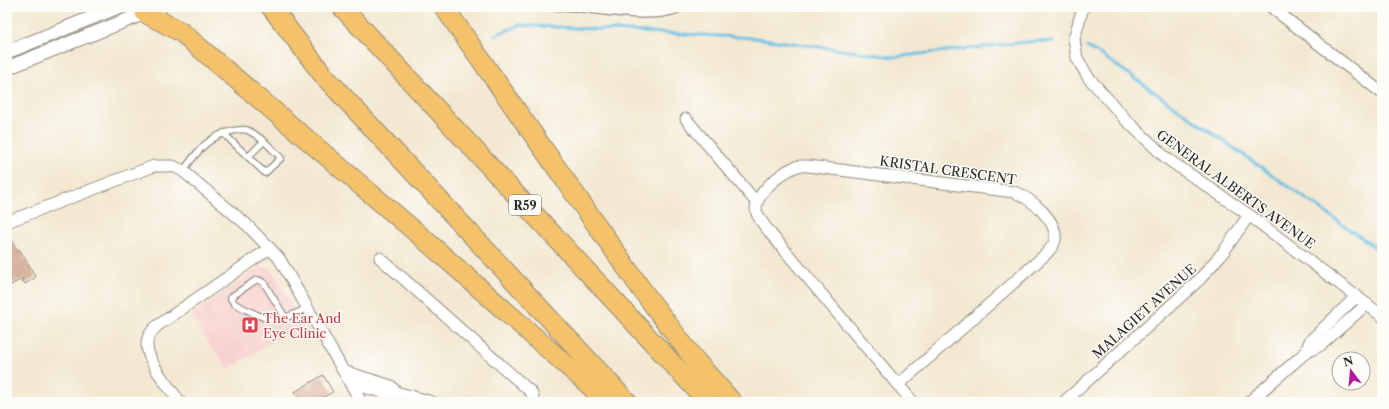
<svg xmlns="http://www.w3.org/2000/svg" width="1389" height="409" viewBox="0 0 1389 409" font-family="'Libre Caslon Text',serif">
	<defs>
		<pattern id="building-back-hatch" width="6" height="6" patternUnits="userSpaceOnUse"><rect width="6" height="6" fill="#d2a38a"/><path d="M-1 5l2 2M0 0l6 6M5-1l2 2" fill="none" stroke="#ab8571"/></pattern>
	</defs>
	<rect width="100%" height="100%" fill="#fdfcf7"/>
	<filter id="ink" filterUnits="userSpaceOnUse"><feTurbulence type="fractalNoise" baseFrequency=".025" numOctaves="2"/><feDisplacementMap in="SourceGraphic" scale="8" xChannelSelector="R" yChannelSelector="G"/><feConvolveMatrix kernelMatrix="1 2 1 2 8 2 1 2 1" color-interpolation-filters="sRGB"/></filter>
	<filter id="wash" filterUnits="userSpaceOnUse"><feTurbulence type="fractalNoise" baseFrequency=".012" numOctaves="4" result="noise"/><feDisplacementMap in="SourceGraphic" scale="16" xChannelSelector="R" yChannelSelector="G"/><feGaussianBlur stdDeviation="0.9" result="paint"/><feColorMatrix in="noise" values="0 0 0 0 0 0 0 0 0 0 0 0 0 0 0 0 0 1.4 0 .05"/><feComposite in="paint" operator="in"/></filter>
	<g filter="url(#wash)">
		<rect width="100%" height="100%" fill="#f3e8d1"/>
		<polygon fill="#f7d0cd" points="261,266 271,269 313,342 284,335 229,369 208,343 191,314"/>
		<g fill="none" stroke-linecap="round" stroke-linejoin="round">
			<g stroke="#69bfe5" stroke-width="3">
				<polyline points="495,35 520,25 755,38 893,57 1036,41 1054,42"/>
				<polyline points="1087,47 1103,56 1376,248"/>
			</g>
		</g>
		<g id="blocks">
			<g fill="url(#building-back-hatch)">
				<polygon points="7,233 18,251 20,250 36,277 25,284 22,279 7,287"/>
				<polygon points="323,375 333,392 314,402 289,402 298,397 295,392"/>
			</g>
		</g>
	</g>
	<g filter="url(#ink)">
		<use href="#blocks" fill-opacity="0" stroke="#8f8a7e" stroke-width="1"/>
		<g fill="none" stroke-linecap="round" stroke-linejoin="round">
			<g stroke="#8f8a7e" stroke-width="8">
				<g id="service">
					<path d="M 514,7 C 530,8 545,7 561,7 C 588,8 662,24 682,7"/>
					<polyline points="248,157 264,141"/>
					<path d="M 183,171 C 197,152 208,136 232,131 C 237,130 243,129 247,130 C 261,136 271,148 281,158 L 265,173 L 223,133"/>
					<path d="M 285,317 L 264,283 L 259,280 L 256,280 L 231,297 L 231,299 L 235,304 C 243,308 267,321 275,320 C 286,319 298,312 308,308"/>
				</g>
			</g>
			<g stroke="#8f8a7e" stroke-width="13">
				<g id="minor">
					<polyline points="1083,7 1074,39 1077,58 1088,77 1126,120 1166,158 1249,215 1382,316"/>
					<polyline points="1271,7 1382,93"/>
					<polyline points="686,119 757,203"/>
					<polyline points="7,222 154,166 173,166 183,171 247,225 279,258 361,402"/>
					<polyline points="380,258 531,392 533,397 532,402"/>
					<polyline points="1305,353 1310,341 1357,296"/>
					<polyline points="343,371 391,386 396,392"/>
					<polyline points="350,383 388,394 396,392 432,402"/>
					<path d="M 898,385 L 1046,254 C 1050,249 1054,246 1055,240 C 1058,220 1030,198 1014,192 L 808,166 C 803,166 797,165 793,168 C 780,174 757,192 756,208 C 756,217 766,227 771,234 L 898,385 L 913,402"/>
					<path d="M 180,402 C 170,388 146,361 147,344 C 147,336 152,331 157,326 L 270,248"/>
					<polyline points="1064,402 1199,280 1224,251 1249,215"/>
					<polyline points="1249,402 1305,353 1321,345 1367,304"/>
				</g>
			</g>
			<g stroke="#8f8a7e" stroke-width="15">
				<g id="tertiary">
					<polyline points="7,52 118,7"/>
					<polyline points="7,68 160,7"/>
				</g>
			</g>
			<g stroke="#8f8a7e" stroke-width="21">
				<g id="motorway">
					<polyline points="271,7 324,76 627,402"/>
					<polyline points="342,7 708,402"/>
					<polyline points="444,7 642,290 694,359 732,402"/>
					<polyline points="145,13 181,32 424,239 608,402"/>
				</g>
			</g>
			<use href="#service" stroke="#fff" stroke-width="5.5"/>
			<use href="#minor" stroke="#fff" stroke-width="11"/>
			<use href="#tertiary" stroke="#fff" stroke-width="13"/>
			<use href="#motorway" stroke="#f4c26a" stroke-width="19"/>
		</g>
	</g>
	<defs>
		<g id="hospital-square" transform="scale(0.9)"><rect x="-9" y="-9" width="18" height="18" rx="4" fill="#e0444e" stroke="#fdfcf7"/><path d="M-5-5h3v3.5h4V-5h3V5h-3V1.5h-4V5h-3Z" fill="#fff"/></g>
	</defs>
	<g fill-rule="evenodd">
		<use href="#hospital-square" x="250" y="325"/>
	</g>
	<g text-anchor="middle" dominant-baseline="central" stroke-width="3" stroke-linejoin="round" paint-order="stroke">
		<rect fill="#fdfcf7" stroke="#6a6a68" stroke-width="1" x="509" y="195" width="32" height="20" rx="3"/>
		<g font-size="12" font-weight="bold" fill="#2b2b2b">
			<text x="525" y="205">R59</text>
		</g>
		<g font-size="13" fill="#2b2b2b" stroke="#fdfcf7">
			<text transform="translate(948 170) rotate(8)">KRISTAL CRESCENT</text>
			<text transform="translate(1236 189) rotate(36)">GENERAL ALBERTS AVENUE</text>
			<text transform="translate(1144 311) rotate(-42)">MALAGIET AVENUE</text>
		</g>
		<g font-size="13" fill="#be3a42" stroke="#fdfcf7" text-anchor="start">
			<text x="263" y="318">The Ear And<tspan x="263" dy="15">Eye Clinic</tspan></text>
		</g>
	</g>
	<rect width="1389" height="409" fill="none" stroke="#fdfcf7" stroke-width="24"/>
	<g transform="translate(1351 371) rotate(344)"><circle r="19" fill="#fdfcf7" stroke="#a9a8a5"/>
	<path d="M0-3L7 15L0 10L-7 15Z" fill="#b5179e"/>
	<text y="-6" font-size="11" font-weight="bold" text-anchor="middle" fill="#2b2b2b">N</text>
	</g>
</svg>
